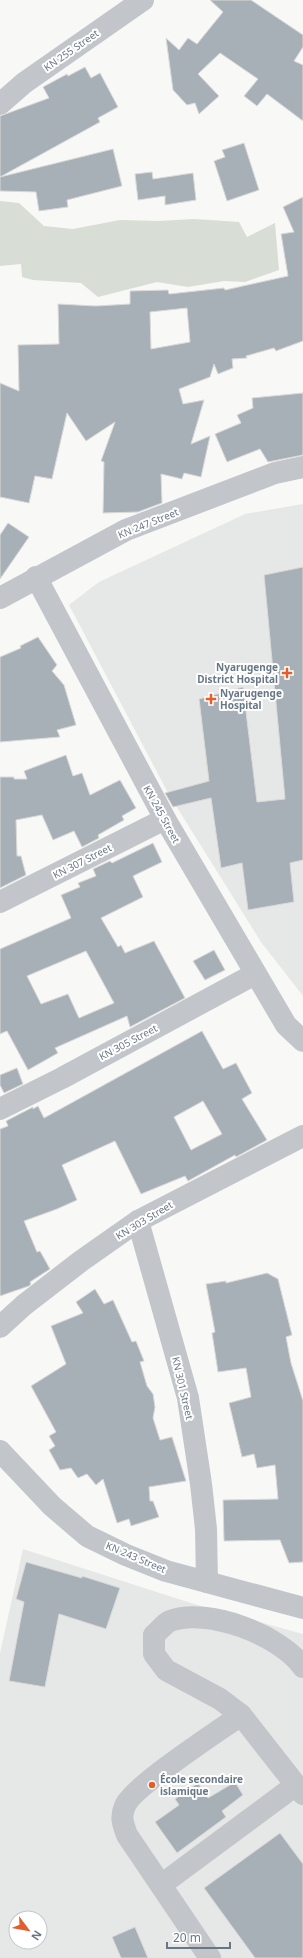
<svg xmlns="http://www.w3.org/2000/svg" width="303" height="1958" viewBox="0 0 303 1958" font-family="'Noto Sans',sans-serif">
	<rect width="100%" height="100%" fill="#f8f8f6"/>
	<g fill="#e6e7e7" fill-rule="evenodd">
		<polygon points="303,504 303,996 261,942 168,793 69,605 99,582 245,514"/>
		<path d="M 23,1549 L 194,1604 L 303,1634 L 303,1958 L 0,1958 L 0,1653 ZM 16,1918 L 40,1918 L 40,1942 L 16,1942 Z"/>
	</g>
	<polygon fill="#d8ddd5" points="0,201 19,203 44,226 73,229 120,220 159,221 194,219 239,222 247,237 275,223 279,270 245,282 224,281 188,287 157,282 98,297 81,283 33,280 22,277 21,264 0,266"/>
	<g fill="#a8b0b7" stroke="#dadad8" fill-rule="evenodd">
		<polygon points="210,0 251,0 303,35 303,47 294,61 303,65 303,121 267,94 257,106 244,96 258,79 220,53 198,74 219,96 199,114 195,103 187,105 173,90 166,38 179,50 188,38 197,44 223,12"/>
		<polygon points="85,67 91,78 100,73 118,107 98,118 100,122 0,177 0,116 49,98 43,87 67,74 68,76"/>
		<polygon points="244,143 259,190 227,201 214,161 225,157 222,150"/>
		<polygon points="113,149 122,186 67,200 68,207 39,211 36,192 0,191 0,177"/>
		<polygon points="152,172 153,179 193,173 196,200 165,205 165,196 138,200 135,174"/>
		<path d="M 303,197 L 303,341 L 276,351 L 274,348 L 246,356 L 247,358 L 232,359 L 233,368 L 218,374 L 214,364 L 210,377 L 179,389 L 183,404 L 204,400 L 191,444 L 210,436 L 201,477 L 184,473 L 182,479 L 161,474 L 162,503 L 138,512 L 103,513 L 104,462 L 101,461 L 115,422 L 86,441 L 67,413 L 52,479 L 35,476 L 29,503 L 0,497 L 0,383 L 19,391 L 18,345 L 59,344 L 58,304 L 96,306 L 130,304 L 130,291 L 168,290 L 169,294 L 224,288 L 225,290 L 288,276 L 281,234 L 294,232 L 283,207 ZM 187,308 L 190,342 L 151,349 L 150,312 Z"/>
		<polygon points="303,393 303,455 268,462 260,449 227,462 215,434 241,423 237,415 253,408 252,398"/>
		<polygon points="8,523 29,537 0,579 0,535"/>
		<polygon points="303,567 303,860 290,863 294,902 248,910 242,863 221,868 211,798 173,807 165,793 209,781 199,699 243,687 257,802 285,799 264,575"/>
		<polygon points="38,637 57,665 52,671 64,685 76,725 57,730 60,737 0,742 0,657 21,648 20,646"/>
		<polygon points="66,755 73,776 82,773 90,795 120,780 136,808 122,816 124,820 98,835 99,838 82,847 74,831 53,840 42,815 16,820 17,856 21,856 26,875 0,888 0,777 14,777 14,779 27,779 24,771"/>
		<path d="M 153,843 L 162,862 L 133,876 L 143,897 L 101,918 L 118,947 L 121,945 L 125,953 L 154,941 L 185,998 L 130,1027 L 127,1016 L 55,1048 L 58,1053 L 28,1070 L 7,1031 L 0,1034 L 0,949 L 71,918 L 61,895 L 80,887 L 78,883 L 96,876 L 93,869 L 110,861 L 112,863 ZM 86,951 L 114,1003 L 79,1018 L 68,994 L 41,1004 L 27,976 Z"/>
		<polygon points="214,950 225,970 205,980 193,961"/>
		<path d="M 202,1031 L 223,1069 L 236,1063 L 252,1093 L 242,1099 L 267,1140 L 236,1157 L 235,1155 L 188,1181 L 185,1176 L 141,1194 L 115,1141 L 62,1165 L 77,1200 L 57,1209 L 24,1221 L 37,1252 L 40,1251 L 50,1269 L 30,1282 L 31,1284 L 29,1286 L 0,1296 L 0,1129 L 8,1126 L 6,1121 L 33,1107 L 33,1109 L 38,1106 L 44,1118 ZM 203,1101 L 222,1134 L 191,1150 L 174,1117 Z"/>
		<polygon points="17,1068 23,1084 4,1093 0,1085 0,1075"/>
		<polygon points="267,1273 278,1279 292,1335 286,1337 291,1363 303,1401 303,1562 289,1563 280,1540 224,1541 223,1500 278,1499 275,1465 257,1468 254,1454 242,1457 229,1403 251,1397 246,1368 218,1372 212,1333 215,1332 206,1284 226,1281 226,1283"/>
		<polygon points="95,1289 104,1304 113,1300 132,1342 136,1341 144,1361 140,1362 147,1386 153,1394 155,1407 153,1418 160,1440 172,1437 186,1481 149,1487 150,1501 153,1501 159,1517 131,1526 129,1519 117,1523 103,1479 96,1485 87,1474 78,1478 71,1468 60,1470 49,1450 55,1446 49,1436 56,1432 31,1386 66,1364 51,1326 83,1313 76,1302"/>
		<polygon points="26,1562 82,1578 82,1576 120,1588 106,1629 59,1614 45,1687 9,1681 24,1602 16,1599"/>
		<polygon points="235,1782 243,1795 222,1811 226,1817 177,1853 155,1822 179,1805 175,1799 198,1783 208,1798"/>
		<polygon points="280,1833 303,1864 303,1958 255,1958 204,1888"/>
		<polygon points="135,1927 148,1958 121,1958 112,1937"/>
	</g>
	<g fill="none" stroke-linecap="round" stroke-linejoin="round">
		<g stroke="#c2c5c9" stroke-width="22">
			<polyline points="0,104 24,83 143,0"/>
			<polyline points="36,577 165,819 286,1025 303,1041"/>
			<polyline points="0,598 126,530 275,473 303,467"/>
			<polyline points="0,902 165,819"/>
			<polyline points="0,1109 62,1078 255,974"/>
			<polyline points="138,1221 188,1398 201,1484 206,1529 207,1582"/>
			<polyline points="0,1327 24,1305 81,1261 138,1221 303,1136"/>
			<polyline points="0,1451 52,1506 87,1536 126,1555 166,1571 303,1608"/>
			<path d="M 241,1715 L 220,1699 L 166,1670 L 154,1654 L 154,1635 C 159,1631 165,1623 170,1621 C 208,1607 280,1635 303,1667"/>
			<polyline points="161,1885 296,1785"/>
			<path d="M 210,1958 L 127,1835 C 123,1824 120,1817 125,1806 C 132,1787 220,1730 241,1715 L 303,1794"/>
		</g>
	</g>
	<g fill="#e25f2c" stroke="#fff" stroke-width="1.5">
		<path d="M285 667h4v4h4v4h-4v4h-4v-4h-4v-4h4z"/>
		<path d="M209 693h4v4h4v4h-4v4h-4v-4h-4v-4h4z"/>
		<circle cx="152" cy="1785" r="4"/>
	</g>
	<g text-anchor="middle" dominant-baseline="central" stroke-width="4" stroke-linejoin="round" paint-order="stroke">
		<g font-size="10" fill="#687786" stroke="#fff">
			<text transform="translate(71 50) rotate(-35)">KN 255 Street</text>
			<text transform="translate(148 523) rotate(-22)">KN 247 Street</text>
			<text transform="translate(162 814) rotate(61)">KN 245 Street</text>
			<text transform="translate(82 861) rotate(-27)">KN 307 Street</text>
			<text transform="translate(128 1042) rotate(-28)">KN 305 Street</text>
			<text transform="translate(144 1220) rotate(-31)">KN 303 Street</text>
			<text transform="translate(183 1388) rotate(77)">KN 301 Street</text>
			<text transform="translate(136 1557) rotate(23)">KN 243 Street</text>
		</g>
		<g font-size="10" font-weight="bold" fill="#687786" stroke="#fff" text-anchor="start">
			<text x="278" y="667" text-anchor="end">Nyarugenge<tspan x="278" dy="12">District Hospital</tspan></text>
			<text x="220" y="693">Nyarugenge<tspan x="220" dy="12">Hospital</tspan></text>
			<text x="160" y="1779">École secondaire<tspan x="160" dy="12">islamique</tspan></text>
		</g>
	</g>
	<g transform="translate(28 1930) rotate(122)"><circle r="19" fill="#ffffff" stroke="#c3c9cf"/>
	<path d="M0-3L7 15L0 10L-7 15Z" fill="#e25f2c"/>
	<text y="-6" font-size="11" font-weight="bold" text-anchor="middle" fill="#687786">N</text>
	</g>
	<path d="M167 1942v6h63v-6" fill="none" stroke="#687786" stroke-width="2"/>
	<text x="173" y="1942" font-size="12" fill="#687786" stroke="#ffffff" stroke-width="3" paint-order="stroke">20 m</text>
</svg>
